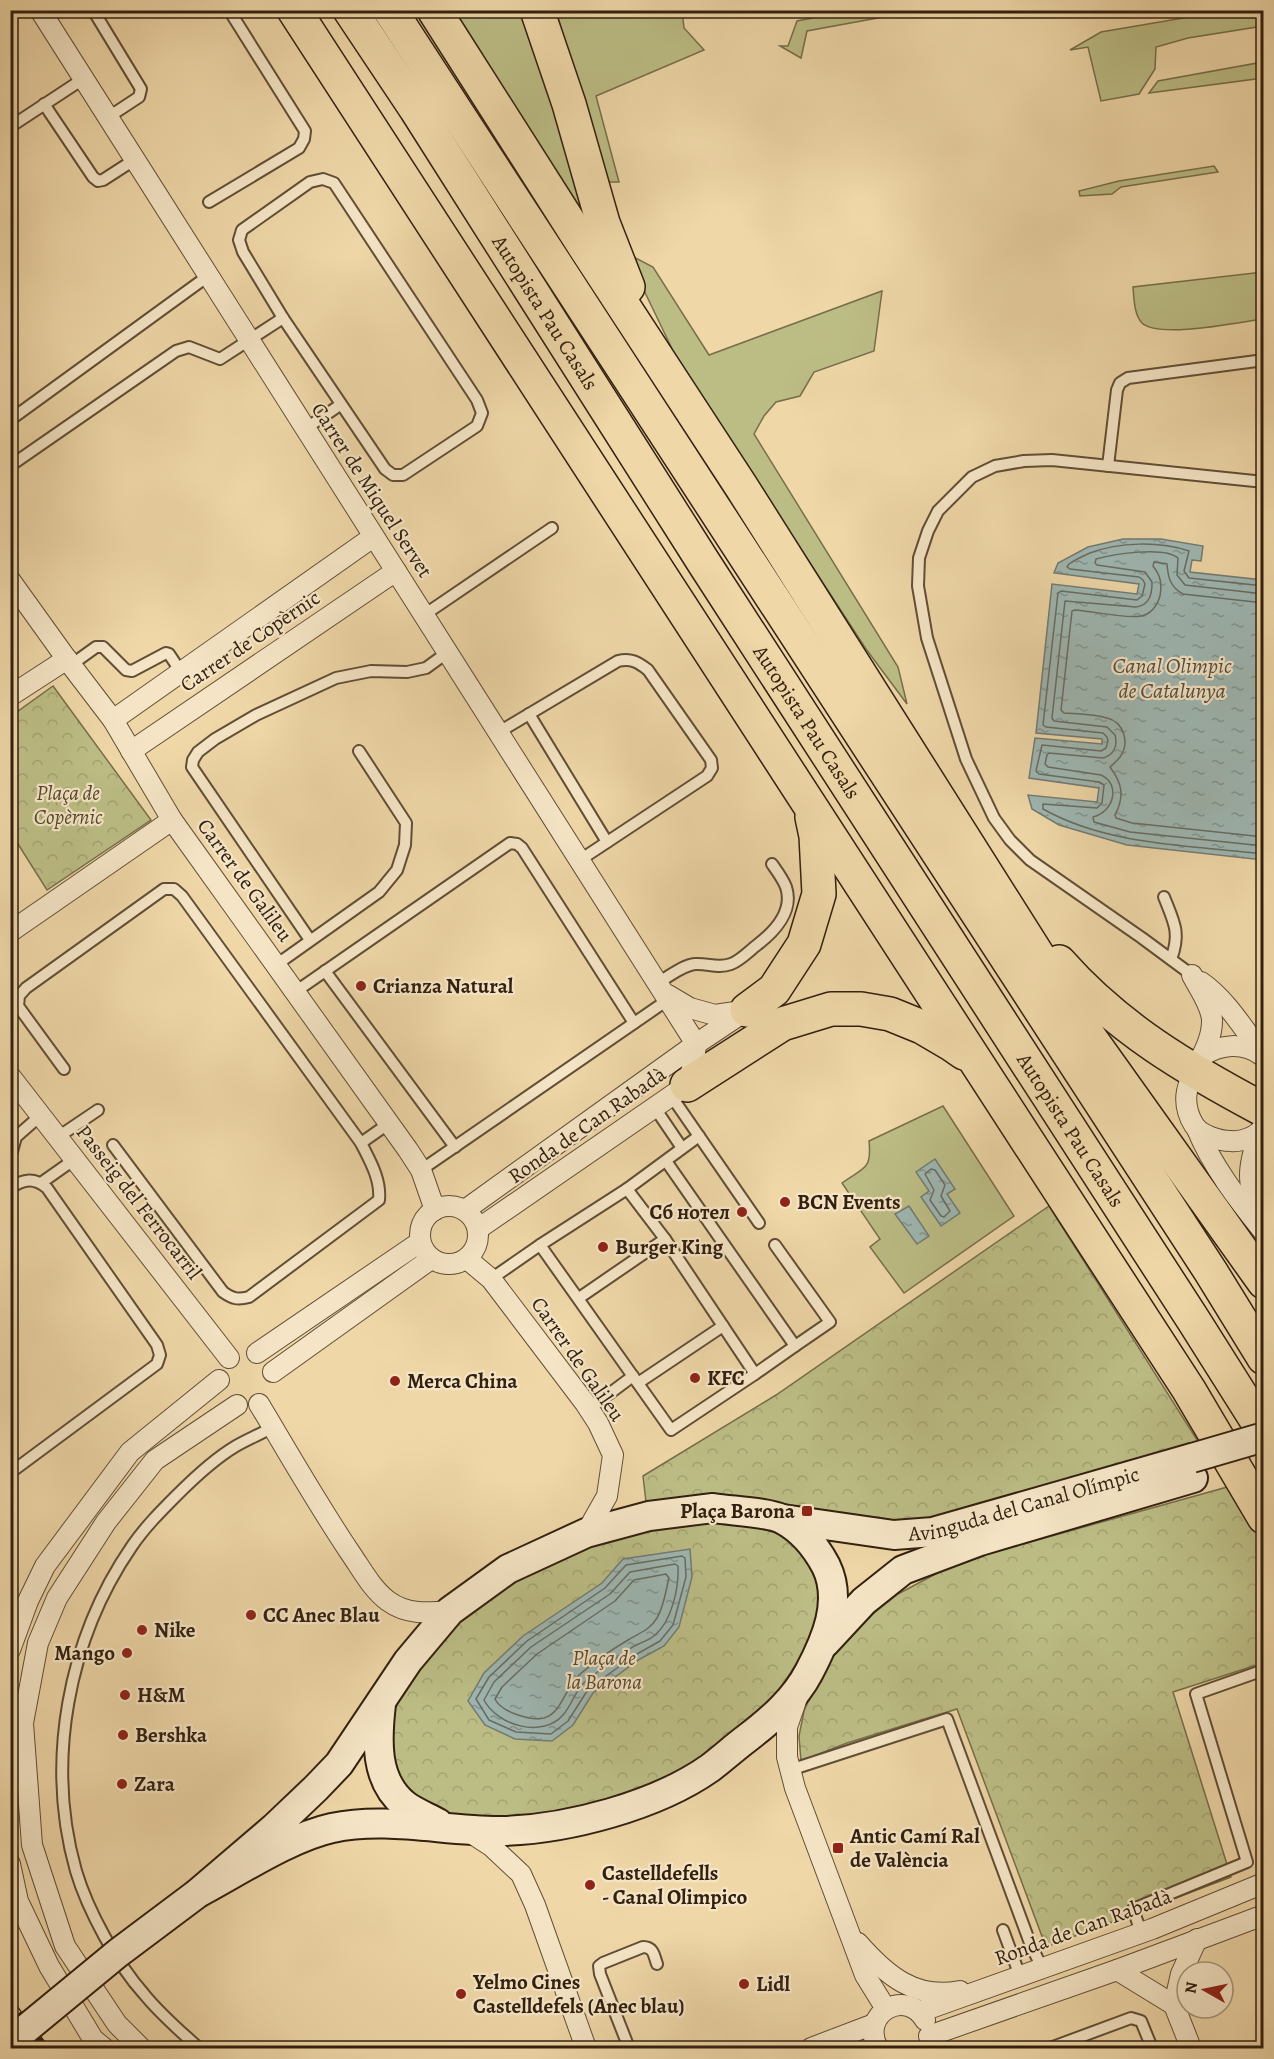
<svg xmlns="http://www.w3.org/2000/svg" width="1274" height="2059" viewBox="0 0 1274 2059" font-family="Alegreya,serif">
	<defs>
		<pattern id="forest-crowns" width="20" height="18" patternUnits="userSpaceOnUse" patternTransform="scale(1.5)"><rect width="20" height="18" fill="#bcbd85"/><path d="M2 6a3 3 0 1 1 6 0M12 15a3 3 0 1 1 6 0" fill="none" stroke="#a2a272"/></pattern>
		<pattern id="water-ripples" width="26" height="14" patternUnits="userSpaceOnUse" patternTransform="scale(1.5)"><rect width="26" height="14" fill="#9eb7b3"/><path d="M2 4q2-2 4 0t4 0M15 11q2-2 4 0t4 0" fill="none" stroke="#819490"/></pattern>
	</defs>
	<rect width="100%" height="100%" fill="#efd7a8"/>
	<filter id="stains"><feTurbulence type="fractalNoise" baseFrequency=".00333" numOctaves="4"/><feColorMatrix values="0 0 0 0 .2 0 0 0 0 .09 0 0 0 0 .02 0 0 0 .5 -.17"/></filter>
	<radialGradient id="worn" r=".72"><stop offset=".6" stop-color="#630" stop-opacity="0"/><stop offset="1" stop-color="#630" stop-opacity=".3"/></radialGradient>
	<g fill="#bcbd85" stroke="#776e4a" stroke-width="1.5">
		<polygon points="854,10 916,11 807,31 801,58 780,46 788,46 797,21"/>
		<polygon points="1230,10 1263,11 1263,26 1188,38 1156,47 1155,69 1139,94 1101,101 1088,47 1070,50 1101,32"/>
		<polygon points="450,11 526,11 595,240"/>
		<polygon points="556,11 682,11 684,28 704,50 596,96 619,182 602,182 580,90"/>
		<polygon points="1263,62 1263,78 1149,93 1158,81"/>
		<polygon points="1214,166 1218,172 1121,187 1112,194 1080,196 1079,191 1119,181"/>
		<polygon points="626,253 653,267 709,355 882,291 874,351 814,372 800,396 776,402 764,416 754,434 898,667 907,704 866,649 676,357"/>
		<path d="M 1263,272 L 1263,319 C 1240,322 1159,339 1142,323 C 1134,315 1134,298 1133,287 Z"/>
		<path d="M 943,1106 L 1014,1216 L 904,1293 L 870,1247 L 880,1239 L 842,1183 C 864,1167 872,1170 869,1141 Z"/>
	</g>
	<g fill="url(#forest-crowns)" stroke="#776e4a" stroke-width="1.5">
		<polygon points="53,686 151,820 47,890 11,833 10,717"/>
		<polygon points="1049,1206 1199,1443 942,1517 900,1521 753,1500 683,1497 646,1502 643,1476 776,1395"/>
		<polygon points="1231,1486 1263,1541 1263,1663 1173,1692 1231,1877 1046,1947 957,1709 847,1743 801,1761 799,1736 804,1711 818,1679 833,1654 859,1625 898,1594 958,1562"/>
		<polygon points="710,1519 756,1524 797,1543 820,1583 821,1610 815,1635 778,1692 748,1722 702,1758 662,1779 612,1800 572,1812 482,1818 459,1816 432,1808 411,1795 398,1775 391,1759 389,1730 403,1684 459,1623 531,1568 638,1529"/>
	</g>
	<g fill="url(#water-ripples)" stroke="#737b72" stroke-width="1.5">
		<polygon points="1123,539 1161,539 1203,546 1201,561 1192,560 1190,572 1263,580 1263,860 1127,845 1059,825 1032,809 1028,795 1097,802 1099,788 1029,778 1035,738 1102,744 1102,739 1036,733 1052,584 1137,594 1139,584 1054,573 1058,563 1088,547"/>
		<polygon points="935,1159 955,1189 947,1194 960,1213 941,1226 921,1197 929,1191 916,1172"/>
		<polygon points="909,1206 929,1236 917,1244 895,1214"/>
		<polygon points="690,1549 692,1577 679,1627 664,1646 640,1659 593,1693 573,1725 552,1741 515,1739 485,1725 468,1701 484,1673 523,1636 602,1583 623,1559"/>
	</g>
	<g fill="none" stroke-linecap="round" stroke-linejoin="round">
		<g stroke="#686c62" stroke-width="1.5">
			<path d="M 1264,586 L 1189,578 L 1184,571 L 1189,551 C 1159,541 1119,542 1090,553 C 1083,556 1075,560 1069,564 L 1067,567 L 1070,569 L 1139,577 L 1143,580 L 1145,584 L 1142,596 L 1137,600 L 1061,591 L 1058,593 L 1043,725 L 1046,727 L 1103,733 L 1107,737 L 1108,741 L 1106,748 L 1101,751 L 1042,745 L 1036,771 L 1039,774 L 1099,782 L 1104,785 L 1102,803 L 1097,808 L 1043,804 L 1043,809 C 1109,846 1190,845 1264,854"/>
			<path d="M 1264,594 L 1185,585 L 1177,575 L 1178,558 C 1164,546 1114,554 1096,559 L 1095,563 L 1097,565 L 1145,572 L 1152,582 C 1152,594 1150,605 1136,607 L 1065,601 L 1052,718 L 1054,721 L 1107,727 L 1115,735 C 1118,746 1114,755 1103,758 L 1049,753 L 1047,755 L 1045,764 L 1048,767 L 1101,775 C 1121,784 1114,812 1093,817 L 1094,822 L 1130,832 L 1264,846"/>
			<path d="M 1264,603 L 1183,594 C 1170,587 1168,577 1167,564 L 1154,562 L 1153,566 C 1161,576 1162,584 1160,596 C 1157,606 1151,614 1141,616 C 1126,619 1092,611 1075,610 L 1072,611 L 1061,710 L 1064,713 C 1078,714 1094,714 1107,718 C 1124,722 1130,743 1120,757 C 1117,761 1113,764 1110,767 C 1122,783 1125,796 1115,815 L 1116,818 L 1132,823 L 1264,837"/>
			<polygon points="931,1169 935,1170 945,1185 941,1196 950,1211 944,1217 941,1216 930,1200 934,1190 925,1174"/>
			<polygon points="682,1556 685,1558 686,1577 673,1625 660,1641 637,1654 589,1688 568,1721 551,1734 516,1732 489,1720 476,1699 489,1677 527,1641 605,1588 626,1565"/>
			<path d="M 675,1564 L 678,1566 C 679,1587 672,1621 655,1635 C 649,1641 638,1643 631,1648 C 616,1658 600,1670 586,1681 C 575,1690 572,1705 563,1715 C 542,1739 497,1725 484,1700 L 494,1682 L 531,1647 L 610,1594 L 630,1572 Z"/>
			<path d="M 666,1574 L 669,1578 C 666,1590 664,1606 657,1618 C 650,1630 639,1633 628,1640 C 611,1650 594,1662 579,1675 C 566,1686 562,1713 544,1718 C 530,1721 501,1712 495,1699 L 502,1687 L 537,1654 L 615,1601 L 634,1580 Z"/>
		</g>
		<g stroke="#614e36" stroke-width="14">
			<g id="lane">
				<polyline points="93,10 141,89 139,97 107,118"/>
				<polyline points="44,104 93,177 98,181 103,180 134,160"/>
				<polyline points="10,127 83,79"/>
				<polygon points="323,179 334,183 477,400 482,413 477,426 403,475 393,475 385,469 283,318 243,252 239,240 242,230 310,182"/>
				<polyline points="209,202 299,148 304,139 305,131 229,10"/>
				<polyline points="10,420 208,276"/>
				<polyline points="305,429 340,405"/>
				<polyline points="10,466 176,351 189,347 220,359 283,318"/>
				<polyline points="1108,466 1117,390 1120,383 1128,378 1264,360"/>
				<polyline points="424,615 552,528"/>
				<polyline points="71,665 96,647 103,647 126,670 132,671 166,653 169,654 181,672"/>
				<polyline points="529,714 607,842"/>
				<path d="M 499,732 L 618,661 C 631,658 638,662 648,670 L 711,760 L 712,768 L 707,776 L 580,860"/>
				<path d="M 1164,897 C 1174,922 1181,933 1171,959"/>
				<polyline points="310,940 192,767 193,760 198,752 215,739 256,715 336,678 371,671 407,672 426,668 448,652"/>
				<polyline points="276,965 379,892 397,870 405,845 406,823 359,751"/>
				<polyline points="325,971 455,1147"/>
				<polyline points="1192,975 1142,938 1030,860 1010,840 994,818 966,759 927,638 918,586 919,558 928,531 938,511 972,477 995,466 1024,461 1052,460 1264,482"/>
				<path d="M 659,982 C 670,976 683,965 695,964 C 708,963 718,969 731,964 C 741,960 749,951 757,945 C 774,932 794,911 786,887 C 783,879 777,871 772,864"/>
				<polyline points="295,992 510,843 517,844 522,848 634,1023"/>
				<path d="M 64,1069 L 18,1006 L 19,996 L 26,988 L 164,889 L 174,889 L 182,896 L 361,1143 C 370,1161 381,1179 379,1200 L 249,1297 C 238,1300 233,1299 223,1292 L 113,1145"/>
				<polyline points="672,1097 759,1223"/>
				<polyline points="655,1108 682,1148"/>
				<polyline points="58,1137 98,1110"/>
				<polyline points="361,1143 388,1124"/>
				<polyline points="10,1159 16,1137 41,1115"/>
				<polyline points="666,1161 795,1346 830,1322 775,1245"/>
				<polyline points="421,1170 669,999"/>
				<polyline points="41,1183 75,1159"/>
				<path d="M 10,1188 C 24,1179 34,1177 47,1188 L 157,1345 L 160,1355 L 157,1364 L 10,1473"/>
				<polygon points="627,1189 665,1239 755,1374 671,1430 540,1245"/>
				<polyline points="627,1189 699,1136"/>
				<polyline points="491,1279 540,1245"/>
				<polyline points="579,1298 665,1239"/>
				<polyline points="755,1374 795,1346"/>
				<polyline points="638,1383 723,1326"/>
				<polyline points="589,1409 633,1376"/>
				<polyline points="790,1770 947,1719 1030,1943 1042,1968"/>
				<polyline points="1003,1930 1020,1976"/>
				<polyline points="1141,1932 1133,1909 1247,1862 1196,1694 1264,1670"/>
				<path d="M 199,2048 C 180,2031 160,2014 144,1994 C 117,1964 88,1911 76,1871 C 45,1762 68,1639 132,1546 C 145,1527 161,1511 177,1495 C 195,1477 214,1459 236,1446 C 248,1439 261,1434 273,1427"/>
				<path d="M 629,2048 L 600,1974 L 599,1966 L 603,1963 L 643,1947 C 654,1947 654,1956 657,1964"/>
				<polyline points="1050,2048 1131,2018 1141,2021 1152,2048"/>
			</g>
		</g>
		<g stroke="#614e36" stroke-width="22">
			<g id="street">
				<polyline points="40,10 696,1044 694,1062 687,1085 478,1229"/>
				<polyline points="10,580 71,665 113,720 172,820 408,1150 421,1170 435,1210"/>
				<polyline points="10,696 67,659"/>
				<polyline points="113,720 373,537"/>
				<polyline points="131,751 396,571"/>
				<polyline points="10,932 172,820"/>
				<path d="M 1192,975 C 1199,989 1212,1006 1212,1021 C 1212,1060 1169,1084 1194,1125 C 1200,1135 1219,1141 1231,1141 C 1242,1142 1256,1137 1264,1127"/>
				<path d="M 1201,982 C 1227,1000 1245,1031 1264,1056"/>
				<polyline points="668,995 690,1008 715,1015 742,1011"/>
				<path d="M 1202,1056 C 1221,1044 1243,1042 1261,1055"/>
				<polyline points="10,1076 229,1358"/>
				<path d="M 1197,1129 C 1212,1166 1239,1201 1264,1232"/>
				<path d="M 1260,1131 C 1247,1168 1246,1182 1261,1218"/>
				<circle cx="449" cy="1235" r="29"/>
				<polyline points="465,1210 696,1044 747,1010"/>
				<polyline points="467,1259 491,1279 585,1403 598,1423 613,1455 607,1496 586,1533"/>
				<polyline points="257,1353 420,1242"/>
				<polyline points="273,1372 431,1259"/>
				<path d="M 259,1404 C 289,1454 318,1505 351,1554 C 362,1570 372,1589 388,1601 C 407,1615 428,1613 450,1611"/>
				<polyline points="10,1650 28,1601 45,1566 130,1452 219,1380"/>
				<polyline points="797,1698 787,1727 787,1757 795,1788 865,1975 886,2009"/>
				<polyline points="468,1831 491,1846 521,1874 535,1905 586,2048"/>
				<polyline points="10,1864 18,1901 49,1966 93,2039 104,2048"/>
				<path d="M 858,1943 C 886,1975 915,2000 960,1991"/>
				<polyline points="1117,1970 1174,2005 1191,2048"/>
				<polyline points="1174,2005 1181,1974 1197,1939"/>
				<polyline points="918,2011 928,2009 1152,1929 1264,1883"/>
				<polyline points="929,2036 1117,1970 1264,1915"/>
				<polyline points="141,2048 117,2024 65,1946 32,1845 23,1723 38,1643 57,1598 106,1522 155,1460 237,1405"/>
				<polyline points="811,2048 874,2024"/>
				<path d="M 878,2048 C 859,2014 906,1987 925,2020"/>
			</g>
		</g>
		<g stroke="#322010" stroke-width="32">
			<g id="secondary">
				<path d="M 713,1508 C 731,1511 767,1512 782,1519 C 801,1529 816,1547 826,1566 C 843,1601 826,1640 809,1672 C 795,1699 771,1720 746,1739 C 734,1748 722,1759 710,1768 C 656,1806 568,1829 503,1831 C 446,1832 388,1816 332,1828 C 290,1837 236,1873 198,1893 L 274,1828 L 316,1788 L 339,1764 L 408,1661 L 450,1611 L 508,1569 L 586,1533 L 649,1516 Z"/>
				<path id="s1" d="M 783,1519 L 894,1535 L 933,1532 L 1192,1458"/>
				<polyline points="825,1643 864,1601 903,1570 980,1541 1193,1478"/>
				<path d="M 381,1704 C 377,1739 374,1780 405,1805 C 414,1812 427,1817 438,1823"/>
			</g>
		</g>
		<g stroke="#322010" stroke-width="36">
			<g id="highway">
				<polyline points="294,10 1189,1390 1264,1517"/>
				<path id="s2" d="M 350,10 L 416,109 L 704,563 L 1194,1321 L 1264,1432"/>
				<polyline points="390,10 1211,1272 1264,1358"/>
				<polyline points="434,10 581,241 741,486 1090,1038 1264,1282"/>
				<polyline points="537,10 569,104 603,223 628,287"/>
				<path d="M 1059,962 C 1117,1028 1187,1069 1264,1110"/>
				<polyline points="747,1010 774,990 804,944 819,894 816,836 812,817"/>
				<polyline points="687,1085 782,1024 831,1009 861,1009 890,1014 922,1027 951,1044 964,1053"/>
			</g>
		</g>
		<use href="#lane" stroke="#f5e5c6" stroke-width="10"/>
		<use href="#street" stroke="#f5e5c6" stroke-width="20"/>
		<use href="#secondary" stroke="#f5e5c6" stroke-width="28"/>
		<use href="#highway" stroke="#efd7a8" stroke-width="33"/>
		<g stroke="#322010" stroke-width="7">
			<g id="rail">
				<polyline points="10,2002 46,2048"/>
				<polyline points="10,2017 35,2048"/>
			</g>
		</g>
		<use href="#rail" stroke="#f5e5c6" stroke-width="4.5" stroke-dasharray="14" stroke-linecap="butt"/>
		<g stroke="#322010" stroke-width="32" stroke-linecap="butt">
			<g id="secondary-bridge">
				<polyline points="1192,1458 1264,1437"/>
				<polyline points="10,2042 118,1953 198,1893"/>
			</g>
		</g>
		<use href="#secondary-bridge" stroke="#f5e5c6" stroke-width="28"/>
	</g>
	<g fill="#8f2418" stroke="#f5e5c6" stroke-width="2">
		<circle cx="361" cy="986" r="6"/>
		<circle cx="785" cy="1202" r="6"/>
		<circle cx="742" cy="1212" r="6"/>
		<circle cx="603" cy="1247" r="6"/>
		<circle cx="695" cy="1378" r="6"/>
		<circle cx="395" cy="1381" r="6"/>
		<rect x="801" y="1505" width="12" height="12" rx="3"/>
		<circle cx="251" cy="1615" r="6"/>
		<circle cx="142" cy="1630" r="6"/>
		<circle cx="127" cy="1653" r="6"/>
		<circle cx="125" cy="1695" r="6"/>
		<circle cx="123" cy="1735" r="6"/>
		<circle cx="122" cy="1784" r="6"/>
		<rect x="832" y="1842" width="12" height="12" rx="3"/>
		<circle cx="590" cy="1885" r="6"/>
		<circle cx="744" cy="1984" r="6"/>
		<circle cx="461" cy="1994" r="6"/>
	</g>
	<g text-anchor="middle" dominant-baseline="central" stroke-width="4.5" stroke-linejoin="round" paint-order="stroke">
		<g font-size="21" fill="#322010" stroke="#f5e5c6">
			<text stroke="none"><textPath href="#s2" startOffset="360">Autopista Pau Casals</textPath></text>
			<text transform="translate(372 490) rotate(57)">Carrer de Miquel Servet</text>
			<text transform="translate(250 641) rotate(-34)">Carrer de Copèrnic</text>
			<text stroke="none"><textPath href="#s2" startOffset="846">Autopista Pau Casals</textPath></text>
			<text transform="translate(245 880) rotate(54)">Carrer de Galileu</text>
			<text transform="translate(587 1125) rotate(-35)">Ronda de Can Rabadà</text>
			<text stroke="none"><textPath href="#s2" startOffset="1332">Autopista Pau Casals</textPath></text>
			<text transform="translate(139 1202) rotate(52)">Passeig del Ferrocarril</text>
			<text transform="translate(578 1359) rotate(55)">Carrer de Galileu</text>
			<text stroke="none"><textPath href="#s1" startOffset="246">Avinguda del Canal Olímpic</textPath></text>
			<text transform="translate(1083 1927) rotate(-20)">Ronda de Can Rabadà</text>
		</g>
		<g font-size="21" font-style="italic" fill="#54472d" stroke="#f5e5c6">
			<text x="68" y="793">Plaça de<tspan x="68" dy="24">Copèrnic</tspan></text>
			<text x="604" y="1658">Plaça de<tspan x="604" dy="24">la Barona</tspan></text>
		</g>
		<g font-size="21" font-weight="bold" fill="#322010" stroke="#f5e5c6" text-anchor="start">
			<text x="373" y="986">Crianza Natural</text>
			<text x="797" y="1202">BCN Events</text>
			<text x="730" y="1212" text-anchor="end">Сб нотел</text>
			<text x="615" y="1247">Burger King</text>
			<text x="707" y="1378">KFC</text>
			<text x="407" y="1381">Merca China</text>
			<text x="795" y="1511" text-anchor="end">Plaça Barona</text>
			<text x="263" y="1615">CC Anec Blau</text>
			<text x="154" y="1630">Nike</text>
			<text x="115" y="1653" text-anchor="end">Mango</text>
			<text x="137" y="1695">H&amp;M</text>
			<text x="135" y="1735">Bershka</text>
			<text x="134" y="1784">Zara</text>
			<text x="850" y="1836">Antic Camí Ral<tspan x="850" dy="24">de València</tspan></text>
			<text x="602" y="1873">Castelldefells<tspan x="602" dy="24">- Canal Olimpico</tspan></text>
			<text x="473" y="1982">Yelmo Cines<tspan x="473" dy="24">Castelldefels (Anec blau)</tspan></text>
			<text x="756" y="1984">Lidl</text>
		</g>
		<g font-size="22" font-style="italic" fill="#524d41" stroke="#f5e5c6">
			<text x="1172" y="666">Canal Olimpic<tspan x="1172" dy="25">de Catalunya</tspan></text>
		</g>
	</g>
	<rect width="1274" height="2059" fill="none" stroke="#efd7a8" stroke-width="36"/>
	<rect x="12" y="12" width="1250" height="2035" fill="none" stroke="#322010" stroke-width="3"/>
	<rect x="18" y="18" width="1238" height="2023" fill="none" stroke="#322010" stroke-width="1.5"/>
	<g transform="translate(1205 1990) rotate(279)"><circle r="28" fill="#f5e5c6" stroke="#a7967d" stroke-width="1.5"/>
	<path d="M0-4.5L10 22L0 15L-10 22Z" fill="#8f2418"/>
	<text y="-9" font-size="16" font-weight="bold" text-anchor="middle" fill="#322010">N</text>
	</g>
	<rect width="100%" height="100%" filter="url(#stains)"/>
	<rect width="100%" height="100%" fill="url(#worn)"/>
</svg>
